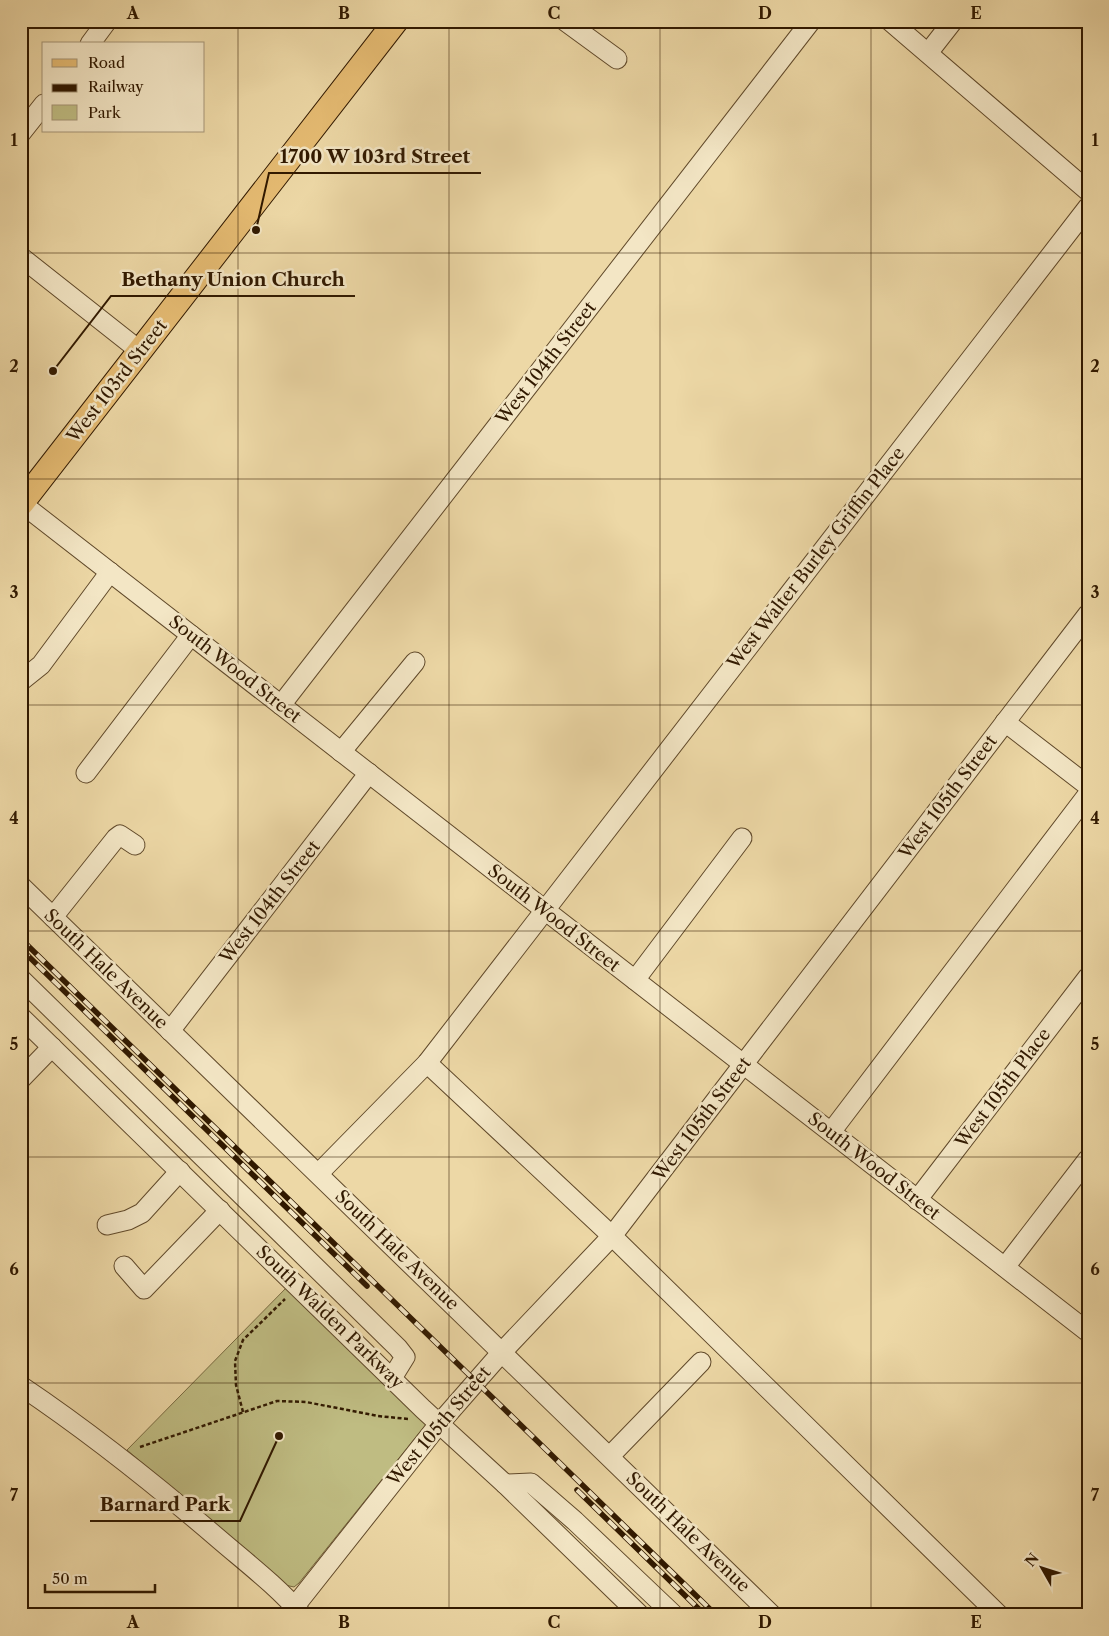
<svg xmlns="http://www.w3.org/2000/svg" width="1109" height="1636" viewBox="0 0 1109 1636" font-family="'Libre Caslon Text',serif">
	<rect width="100%" height="100%" fill="#edd8a6"/>
	<filter id="stains"><feTurbulence type="fractalNoise" baseFrequency=".004" numOctaves="4"/><feColorMatrix values="0 0 0 0 .2 0 0 0 0 .09 0 0 0 0 .02 0 0 0 .5 -.17"/></filter>
	<radialGradient id="worn" r=".72"><stop offset=".6" stop-color="#630" stop-opacity="0"/><stop offset="1" stop-color="#630" stop-opacity=".3"/></radialGradient>
	<polygon fill="#bfbc82" stroke="#786a41" points="288,1286 428,1422 299,1583 294,1587 285,1585 127,1450"/>
	<g fill="none" stroke-linecap="round" stroke-linejoin="round">
		<g stroke="#60492a" stroke-width="21">
			<g id="minor">
				<polyline points="565,21 617,59"/>
				<polyline points="890,21 1088,191"/>
				<polyline points="90,44 107,21"/>
				<polyline points="928,53 953,21"/>
				<polyline points="21,133 44,104"/>
				<polyline points="21,257 140,351"/>
				<polyline points="21,503 1088,1332"/>
				<polyline points="21,681 41,665 110,572"/>
				<polyline points="281,705 811,21"/>
				<polyline points="1005,722 1088,786"/>
				<polyline points="341,752 415,662"/>
				<polyline points="86,773 191,635"/>
				<polyline points="21,886 772,1615"/>
				<polyline points="53,917 116,838 120,835 135,845"/>
				<polyline points="21,979 398,1348 405,1357 392,1378"/>
				<polyline points="635,980 742,838"/>
				<polyline points="21,1017 423,1409 505,1484 640,1615"/>
				<polyline points="170,1031 369,773"/>
				<polyline points="427,1063 612,1236 999,1615"/>
				<polyline points="21,1079 52,1047"/>
				<polyline points="831,1132 1088,794"/>
				<polyline points="319,1173 427,1063 1088,207"/>
				<polyline points="917,1200 1088,977"/>
				<polyline points="107,1225 128,1220 142,1213 180,1171"/>
				<polyline points="124,1266 144,1289 220,1210"/>
				<polyline points="1005,1267 1088,1159"/>
				<path d="M 21,1386 C 91,1433 156,1485 220,1540 C 248,1564 278,1587 302,1615"/>
				<polyline points="610,1456 701,1362"/>
				<polyline points="505,1484 531,1483 575,1521 674,1615"/>
				<polyline points="295,1606 439,1424 502,1352 612,1236 1088,614"/>
			</g>
		</g>
		<g stroke="#311900" stroke-width="26">
			<polyline id="major" points="21,504 396,21"/>
		</g>
		<g stroke="#311900" stroke-width="2.5" stroke-dasharray="4 2.5" stroke-linecap="butt">
			<polyline points="243,1412 236,1385 235,1361 243,1340 285,1299"/>
			<polyline points="140,1447 277,1401 306,1402 378,1416 409,1419"/>
		</g>
		<use href="#minor" stroke="#f3e6c5" stroke-width="19"/>
		<use href="#major" stroke="#e6bc73" stroke-width="24"/>
		<g stroke="#311900" stroke-width="5.5">
			<g id="rail">
				<polyline points="21,939 716,1615"/>
				<polyline points="21,949 367,1286"/>
				<polyline points="577,1490 705,1615"/>
			</g>
		</g>
		<use href="#rail" stroke="#f3e6c5" stroke-width="4" stroke-dasharray="11" stroke-linecap="butt"/>
	</g>
	<path fill="none" stroke="#311900" stroke-width="1" stroke-opacity="0.55" d="M 238,21 L 238,1615M 449,21 L 449,1615M 660,21 L 660,1615M 871,21 L 871,1615M 21,253 L 1088,253M 21,479 L 1088,479M 21,705 L 1088,705M 21,931 L 1088,931M 21,1157 L 1088,1157M 21,1383 L 1088,1383"/>
	<g text-anchor="middle" dominant-baseline="central" stroke-width="5" stroke-linejoin="round" paint-order="stroke">
		<g font-size="18" fill="#311900" stroke="#f3e6c5">
			<text transform="translate(546 363) rotate(-52)">West 104th Street</text>
			<text transform="translate(117 381) rotate(-52)">West 103rd Street</text>
			<text transform="translate(816 558) rotate(-52)">West Walter Burley Griffin Place</text>
			<text transform="translate(235 669) rotate(38)">South Wood Street</text>
			<text transform="translate(948 797) rotate(-53)">West 105th Street</text>
			<text transform="translate(270 902) rotate(-52)">West 104th Street</text>
			<text transform="translate(554 918) rotate(38)">South Wood Street</text>
			<text transform="translate(106 969) rotate(44)">South Hale Avenue</text>
			<text transform="translate(1003 1088) rotate(-53)">West 105th Place</text>
			<text transform="translate(702 1119) rotate(-53)">West 105th Street</text>
			<text transform="translate(874 1166) rotate(38)">South Wood Street</text>
			<text transform="translate(397 1250) rotate(44)">South Hale Avenue</text>
			<text transform="translate(330 1317) rotate(44)">South Walden Parkway</text>
			<text transform="translate(439 1426) rotate(-50)">West 105th Street</text>
			<text transform="translate(688 1532) rotate(44)">South Hale Avenue</text>
		</g>
	</g>
	<path fill="none" stroke="#311900" stroke-width="2" d="M256 230L269 173H481M53 371L111 296H355M279 1436L240 1521H90"/>
	<g fill="#311900" stroke="#f3e6c5" stroke-width="2">
		<circle cx="256" cy="230" r="5"/>
		<circle cx="53" cy="371" r="5"/>
		<circle cx="279" cy="1436" r="5"/>
	</g>
	<g font-size="19" text-anchor="middle" font-weight="bold" fill="#311900" stroke="#f3e6c5" stroke-width="5" stroke-linejoin="round" paint-order="stroke">
		<text x="375" y="163">1700 W 103rd Street</text>
		<text x="233" y="286">Bethany Union Church</text>
		<text x="165" y="1511">Barnard Park</text>
	</g>
	<rect width="1109" height="1636" fill="none" stroke="#edd8a6" stroke-width="55"/>
	<rect x="42" y="42" width="162" height="90" fill="#f3e6c5" stroke="#a59476"/>
	<rect x="52" y="59" width="25" height="8" fill="#e6bc73" stroke="#a59476"/>
	<text x="88" y="68" font-size="15" fill="#311900">Road</text>
	<rect x="52" y="84" width="25" height="8" fill="#311900" stroke="#a59476"/>
	<text x="88" y="92" font-size="15" fill="#311900">Railway</text>
	<rect x="52" y="105" width="25" height="15" fill="#bfbc82" stroke="#a59476"/>
	<text x="88" y="118" font-size="15" fill="#311900">Park</text>
	<g transform="translate(1042 1568) rotate(309)" stroke="#f3e6c5" stroke-width="4" paint-order="stroke">
	<path d="M0-4L9 19L0 12L-9 19Z" fill="#311900"/>
	<text y="-8" font-size="14" font-weight="bold" text-anchor="middle" fill="#311900">N</text>
	</g>
	<path d="M45 1584v8h110v-8" fill="none" stroke="#311900" stroke-width="2.5"/>
	<text x="52" y="1584" font-size="15" fill="#311900" stroke="#f3e6c5" stroke-width="4" paint-order="stroke">50 m</text>
	<rect x="28" y="28" width="1054" height="1580" fill="none" stroke="#311900" stroke-width="2"/>
	<g font-size="16" text-anchor="middle" font-weight="bold" fill="#311900">
		<text x="133" y="19">A</text>
		<text x="344" y="19">B</text>
		<text x="554" y="19">C</text>
		<text x="765" y="19">D</text>
		<text x="976" y="19">E</text>
		<text x="14" y="146">1</text>
		<text x="1095" y="146">1</text>
		<text x="14" y="372">2</text>
		<text x="1095" y="372">2</text>
		<text x="14" y="598">3</text>
		<text x="1095" y="598">3</text>
		<text x="14" y="824">4</text>
		<text x="1095" y="824">4</text>
		<text x="14" y="1050">5</text>
		<text x="1095" y="1050">5</text>
		<text x="14" y="1275">6</text>
		<text x="1095" y="1275">6</text>
		<text x="14" y="1501">7</text>
		<text x="1095" y="1501">7</text>
		<text x="133" y="1628">A</text>
		<text x="344" y="1628">B</text>
		<text x="554" y="1628">C</text>
		<text x="765" y="1628">D</text>
		<text x="976" y="1628">E</text>
	</g>
	<rect width="100%" height="100%" filter="url(#stains)"/>
	<rect width="100%" height="100%" fill="url(#worn)"/>
</svg>
